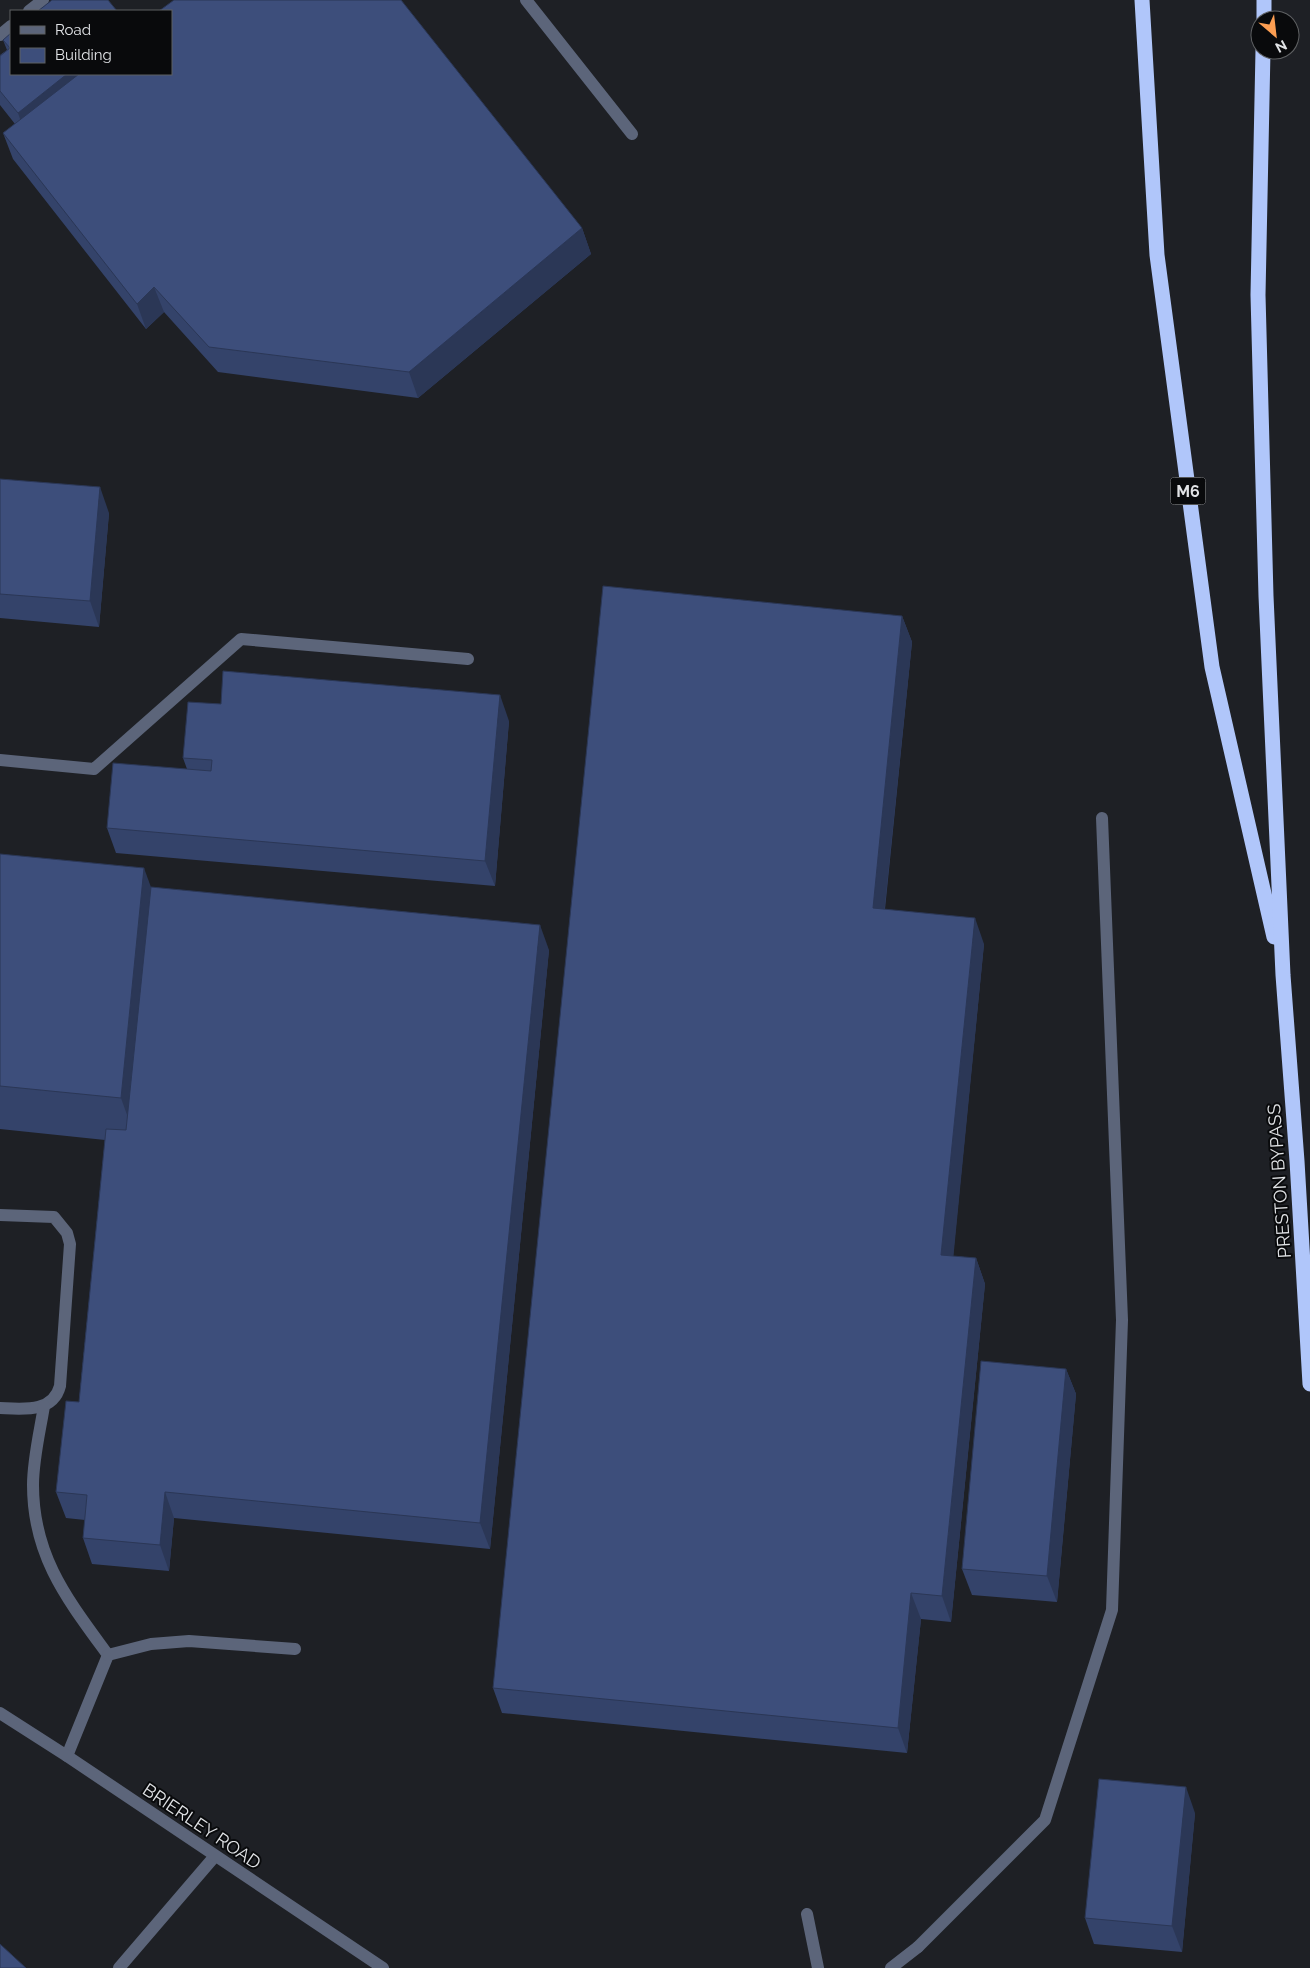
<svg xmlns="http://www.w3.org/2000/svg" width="1310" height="1968" viewBox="0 0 1310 1968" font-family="Raleway,sans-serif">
	<rect width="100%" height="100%" fill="#1e2025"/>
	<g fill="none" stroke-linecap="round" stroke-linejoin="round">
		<g stroke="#5c657a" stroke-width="12">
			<polyline points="29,11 43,0"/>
			<polyline points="0,35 11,26"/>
			<polyline points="0,760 94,769 241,639 468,659"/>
			<path d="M 0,1215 L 54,1217 L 67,1233 L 70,1244 L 60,1386 C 53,1413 23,1409 0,1408"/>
			<path d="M 44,1406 C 40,1431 33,1459 33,1485 C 33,1557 68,1600 108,1655 L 67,1756"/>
			<polyline points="108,1655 151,1644 189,1641 295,1649"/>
			<polyline points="807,1914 818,1968"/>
			<polyline points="918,1947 1045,1820 1112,1610 1122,1320 1102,818"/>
			<polyline points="119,1968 215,1856"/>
		</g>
		<g stroke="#5c657a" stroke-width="12">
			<polyline points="526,0 632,134"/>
			<polyline points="0,1713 67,1756 383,1968"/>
			<polyline points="891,1968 918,1947"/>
		</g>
		<g stroke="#b0c6fa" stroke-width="15">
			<polyline points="1142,0 1157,255 1212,667 1274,937"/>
			<polyline points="1264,20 1264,0"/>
			<polyline points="1263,50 1258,295 1266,596 1283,975 1297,1161 1310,1384"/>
		</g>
	</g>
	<g fill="#34436a">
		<polygon points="3,40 582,228 591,254 418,398 218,372 164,312 146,329 13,159 3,133 15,124 0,105 0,55 7,50"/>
		<polygon points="0,479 109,513 99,627 0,618"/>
		<polygon points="902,616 912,642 885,909 984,944 953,1256 976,1258 985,1284 951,1622 921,1619 907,1753 502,1713 493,1688"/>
		<polygon points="509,721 495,886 116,853 107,828 187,769 183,758"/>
		<polygon points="0,854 151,887 549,950 490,1549 174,1518 169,1571 92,1564 83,1538 85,1520 66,1518 56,1492 79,1402 105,1140 0,1129"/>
		<polygon points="1066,1369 1076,1394 1057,1602 972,1595 962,1569"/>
		<polygon points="1195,1813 1182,1952 1094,1944 1085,1918"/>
	</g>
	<g fill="#2b3756">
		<polygon points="67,74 108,74 27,139 18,113"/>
		<polygon points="582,228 591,254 418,398 409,372"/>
		<polygon points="154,287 164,312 146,329 137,304"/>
		<polygon points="100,487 109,513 99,627 90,601"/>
		<polygon points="902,616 912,642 882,934 873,908"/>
		<polygon points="500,695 509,721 495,886 485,861"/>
		<polygon points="144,868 160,912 137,1143 121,1098"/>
		<polygon points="975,918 984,944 951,1281 941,1255"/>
		<polygon points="540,925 549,950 490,1549 480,1523"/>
		<polygon points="976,1258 985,1284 951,1622 942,1596"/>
		<polygon points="1066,1369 1076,1394 1057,1602 1047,1576"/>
		<polygon points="165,1492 174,1518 169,1571 160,1545"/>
		<polygon points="911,1593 921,1619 907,1753 898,1728"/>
		<polygon points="1186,1787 1195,1813 1182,1952 1172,1926"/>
	</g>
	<g fill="#3d4e7b" stroke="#2b3756">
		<polygon points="52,0 108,0 117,11 38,11"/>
		<polygon points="174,0 401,0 582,228 409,372 209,347 154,287 137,304 3,133 79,74 171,74 171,11 159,11"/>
		<polygon points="11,33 11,74 67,74 18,113 0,91 0,56 10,48 3,40"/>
		<polygon points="0,479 100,487 90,601 0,594"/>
		<polygon points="603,586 902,616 873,908 975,918 941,1255 976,1258 942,1596 911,1593 898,1728 493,1688"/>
		<polygon points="223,671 500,695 485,861 107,828 113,763 211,771 212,760 183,758 188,702 221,704"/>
		<polygon points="0,854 144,868 121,1098 0,1086"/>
		<polygon points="151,887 540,925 480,1523 165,1492 160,1545 83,1538 87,1495 56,1492 66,1401 79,1402 106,1129 126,1130"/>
		<polygon points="981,1361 1066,1369 1047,1576 962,1569"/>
		<polygon points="1099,1779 1186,1787 1172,1926 1085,1918"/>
		<polygon points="0,1944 26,1968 0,1968"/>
	</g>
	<g text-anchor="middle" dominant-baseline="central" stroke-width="4" stroke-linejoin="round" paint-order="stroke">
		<rect fill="#090a0c" stroke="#a0a2a5" stroke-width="1" x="1170.5" y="477.5" width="35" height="27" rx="4"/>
		<g font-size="16" font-weight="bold" fill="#e1e3e6">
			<text x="1188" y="491">M6</text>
		</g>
		<g font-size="18" fill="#e1e3e6" stroke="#090a0c">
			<text transform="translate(1279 1181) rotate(-94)">PRESTON BYPASS</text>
			<text transform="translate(202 1826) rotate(34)">BRIERLEY ROAD</text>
		</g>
	</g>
	<rect x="10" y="10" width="162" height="65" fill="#090a0c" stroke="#5f6163"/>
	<rect x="20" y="26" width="25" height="8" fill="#5c657a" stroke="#5f6163"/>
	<text x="55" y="35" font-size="15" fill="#e1e3e6">Road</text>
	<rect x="20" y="48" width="25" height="15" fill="#3d4e7b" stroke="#5f6163"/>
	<text x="55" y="60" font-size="15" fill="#e1e3e6">Building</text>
	<g transform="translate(1275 35) rotate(152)"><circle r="24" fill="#090a0c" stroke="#5f6163"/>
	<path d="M0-4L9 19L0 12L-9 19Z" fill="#fc9e52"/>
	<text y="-8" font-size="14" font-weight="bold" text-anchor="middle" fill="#e1e3e6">N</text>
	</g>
</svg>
